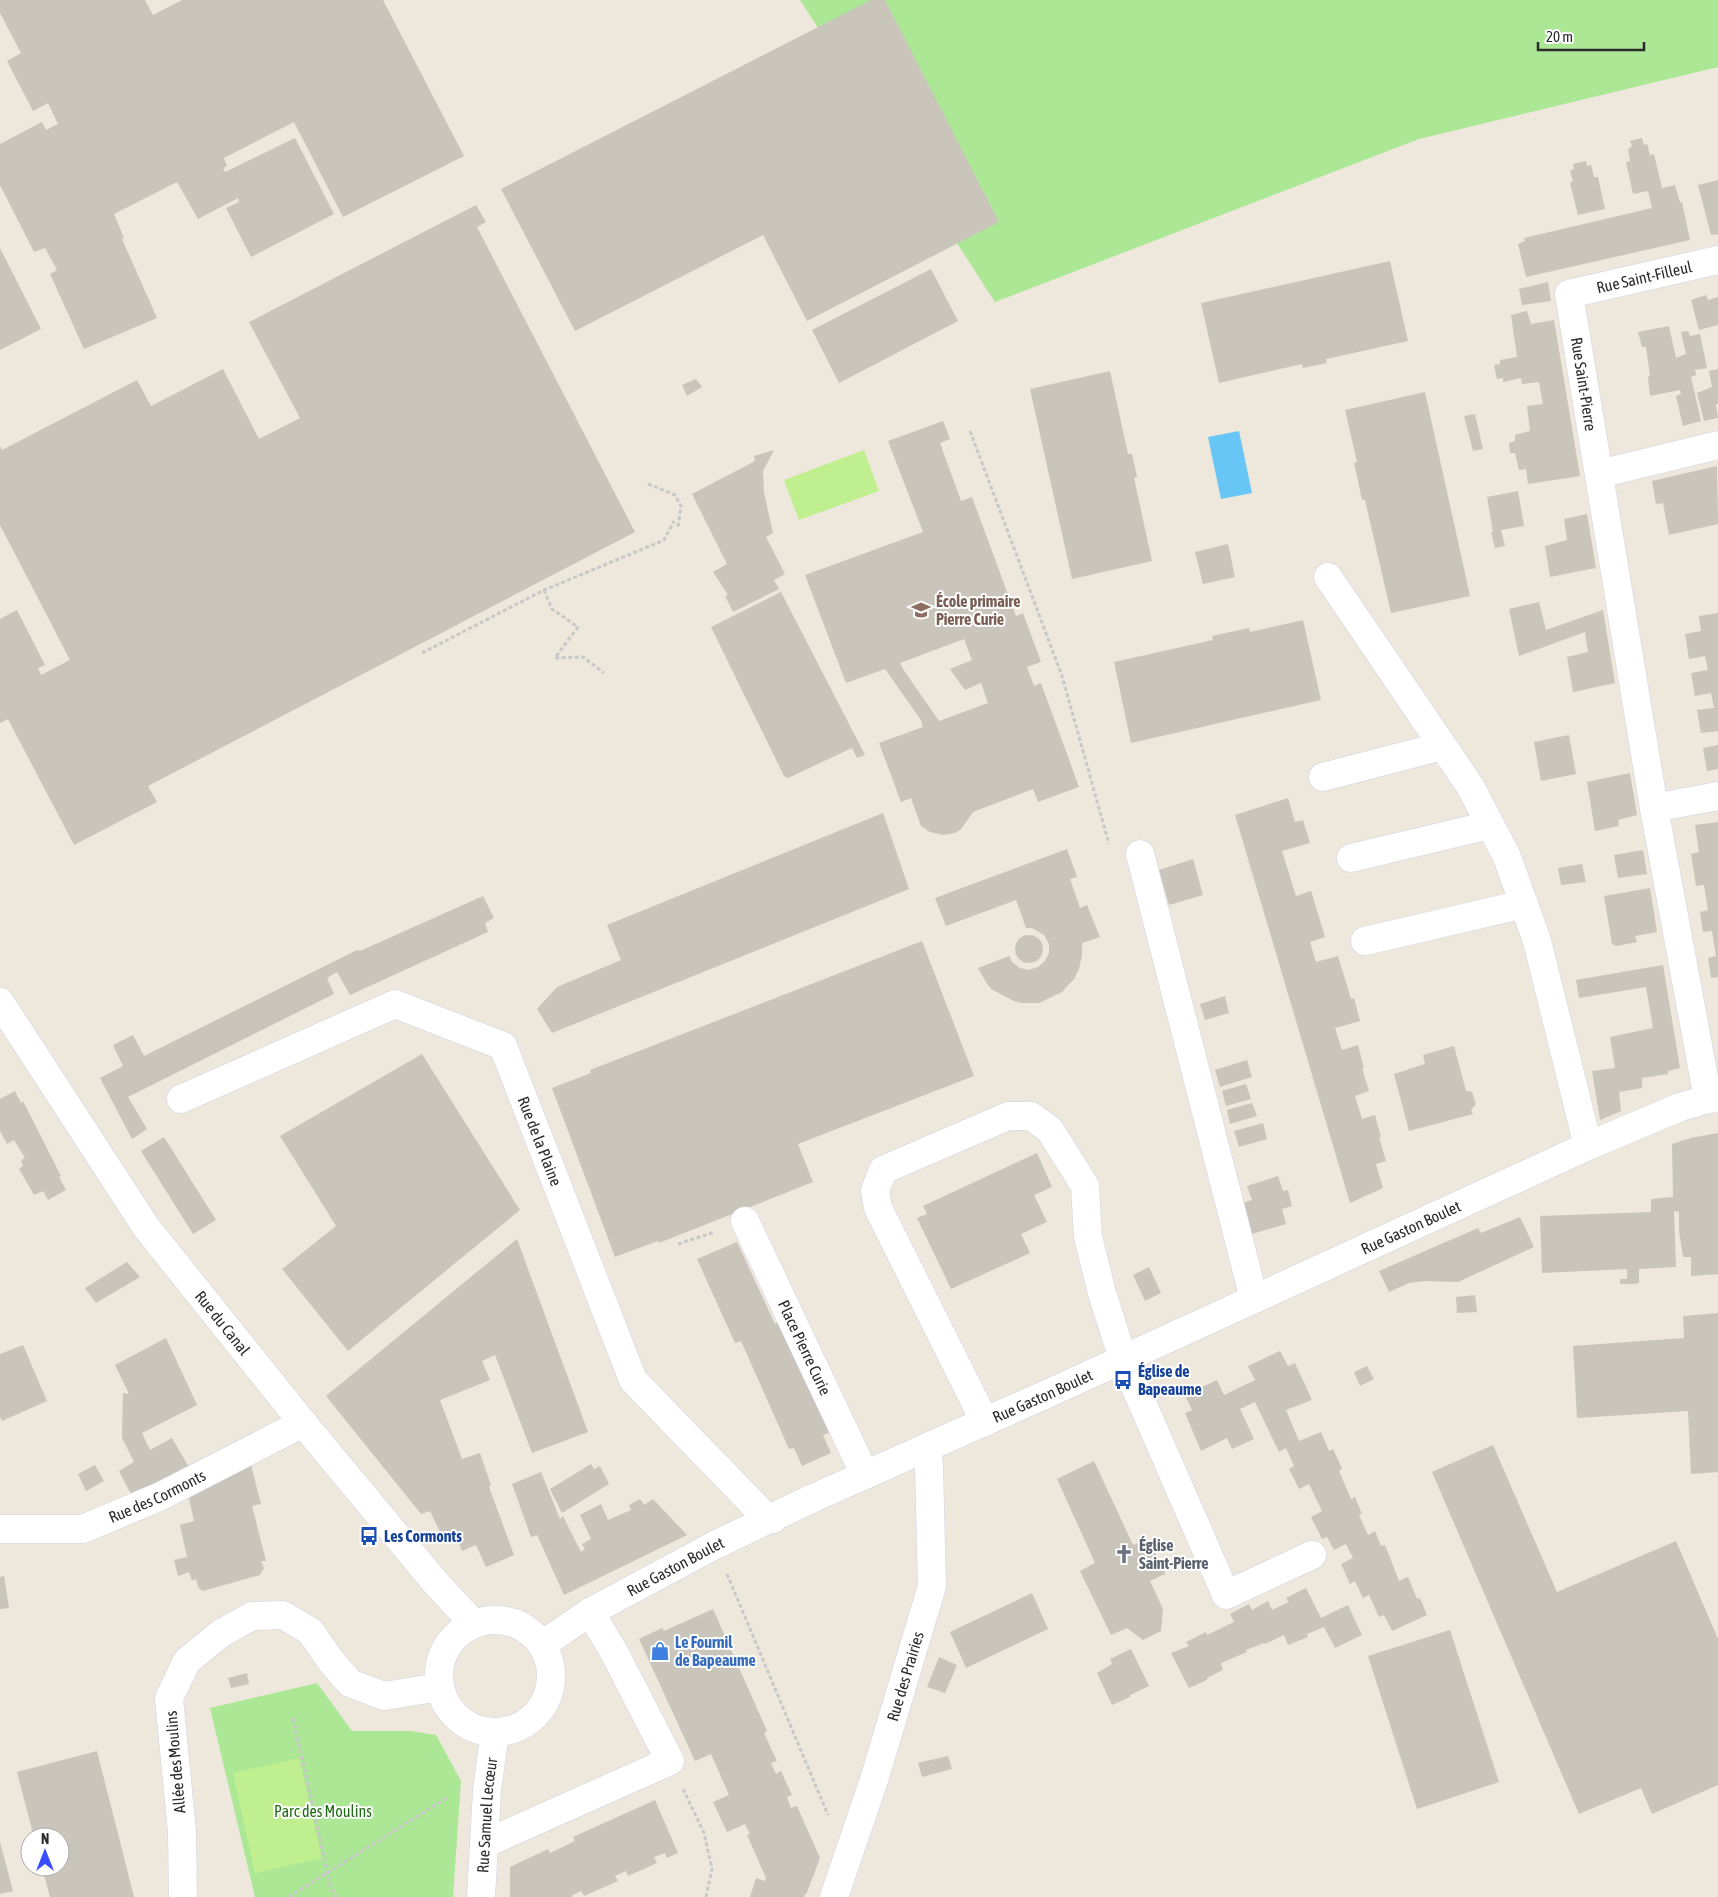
<svg xmlns="http://www.w3.org/2000/svg" width="1718" height="1897" viewBox="0 0 1718 1897" font-family="'Asap Condensed',sans-serif">
	<rect width="100%" height="100%" fill="#ede7dc"/>
	<g fill="#abe795">
		<polygon points="800,0 1718,0 1718,67 1419,139 995,302"/>
		<polygon points="317,1683 352,1731 411,1731 436,1735 461,1781 453,1897 255,1897 210,1708"/>
	</g>
	<g fill="#c0ef90">
		<polygon points="864,450 879,491 799,520 784,480"/>
		<polygon points="299,1758 322,1858 255,1873 233,1773"/>
	</g>
	<polygon fill="#68c6f6" points="1239,431 1252,493 1221,499 1208,437"/>
	<g fill="#c9c5ba" fill-rule="evenodd">
		<polygon points="0,0 145,0 153,15 182,0 383,0 464,156 343,217 294,122 224,158 227,166 223,168 225,172 295,138 334,214 251,257 226,208 239,202 238,198 198,219 177,182 114,214 124,238 122,239 157,318 84,349 50,274 57,270 45,248 34,252 0,185 0,144 42,122 46,130 58,124 48,103 33,111 7,61 21,53 0,13"/>
		<polygon points="871,0 885,0 999,222 807,321 763,235 575,331 501,189"/>
		<polygon points="1642,138 1644,145 1647,144 1650,155 1654,154 1662,188 1675,185 1680,202 1682,202 1690,240 1526,277 1518,244 1525,241 1524,238 1652,208 1648,191 1633,194 1626,162 1630,161 1628,149 1632,146 1630,141"/>
		<polygon points="1586,161 1587,166 1591,165 1594,177 1598,177 1605,209 1578,215 1570,183 1573,181 1570,171 1574,169 1573,164"/>
		<polygon points="1718,180 1718,234 1711,235 1698,185"/>
		<polygon points="476,205 486,222 477,227 635,532 148,786 157,802 74,845 8,719 0,723 0,619 17,610 45,665 38,668 41,675 70,660 0,525 0,446 2,450 137,380 151,406 223,369 259,439 300,418 249,322"/>
		<polygon points="0,248 41,329 0,350"/>
		<polygon points="1390,261 1408,341 1326,359 1327,363 1303,368 1302,364 1219,383 1201,303"/>
		<polygon points="931,269 958,321 839,383 812,330"/>
		<polygon points="1548,282 1551,301 1522,305 1519,289"/>
		<polygon points="1706,295 1708,300 1718,297 1718,325 1699,330 1691,300"/>
		<polygon points="1527,311 1531,324 1554,320 1580,476 1528,484 1526,469 1519,470 1515,453 1510,453 1509,443 1515,441 1515,435 1530,431 1527,406 1543,404 1539,382 1522,384 1521,378 1503,382 1503,378 1497,379 1494,365 1500,364 1500,360 1517,357 1511,315"/>
		<polygon points="1669,326 1676,358 1686,354 1681,332 1688,331 1690,336 1700,334 1707,368 1695,370 1696,375 1691,377 1701,421 1683,426 1676,396 1681,394 1680,390 1650,396 1648,377 1650,375 1646,347 1642,347 1638,332"/>
		<polygon points="1718,369 1718,404 1716,404 1718,418 1704,421 1697,393 1712,387 1709,371"/>
		<polygon points="1110,371 1128,454 1132,454 1137,477 1134,478 1152,561 1072,579 1030,389"/>
		<polygon points="696,379 702,387 687,396 682,385"/>
		<polygon points="1425,392 1470,596 1391,613 1365,500 1362,500 1354,463 1357,462 1345,410"/>
		<polygon points="1475,414 1483,449 1473,451 1464,416"/>
		<path d="M 943,421 L 950,439 L 940,443 L 961,501 L 972,497 L 1016,616 L 1023,613 L 1041,662 L 1027,667 L 1034,686 L 1041,683 L 1079,787 L 1038,802 L 1033,789 L 973,812 L 961,829 L 955,833 L 943,835 L 930,832 L 921,826 L 911,798 L 901,802 L 879,743 L 923,727 L 921,720 L 885,669 L 846,683 L 805,575 L 923,532 L 888,441 ZM 964,639 L 972,660 L 950,669 L 965,690 L 981,683 L 988,703 L 939,721 L 903,669 L 900,663 Z"/>
		<polygon points="774,450 763,471 764,493 773,533 766,537 785,574 774,580 779,589 733,612 725,596 728,595 713,572 727,564 692,494 755,461 754,456"/>
		<polygon points="1717,466 1718,524 1669,535 1663,503 1656,504 1652,481"/>
		<polygon points="1518,491 1524,526 1501,530 1505,546 1495,548 1491,532 1493,532 1487,497"/>
		<polygon points="1587,514 1596,568 1550,577 1545,546 1567,540 1564,519"/>
		<polygon points="1228,544 1235,577 1203,584 1195,552"/>
		<polygon points="781,592 865,755 857,758 852,748 788,778 784,776 711,627"/>
		<polygon points="1539,602 1546,630 1603,610 1615,683 1573,692 1567,657 1588,652 1585,632 1519,656 1509,609"/>
		<polygon points="1718,613 1718,731 1701,733 1697,710 1714,708 1711,693 1695,696 1691,673 1708,670 1705,656 1689,659 1685,634 1701,631 1699,616"/>
		<polygon points="1303,620 1321,700 1131,743 1114,662 1213,640 1212,636 1249,628 1250,632"/>
		<polygon points="1569,735 1576,774 1541,781 1534,742"/>
		<polygon points="1718,745 1718,769 1707,771 1703,748"/>
		<polygon points="1630,773 1637,815 1618,820 1619,826 1595,831 1587,782"/>
		<polygon points="1288,798 1295,822 1303,820 1310,843 1282,851 1296,896 1311,891 1325,937 1310,942 1316,962 1338,956 1351,999 1354,998 1360,1021 1335,1028 1342,1050 1358,1045 1364,1068 1362,1068 1369,1091 1355,1096 1362,1119 1375,1115 1381,1137 1379,1137 1386,1161 1376,1164 1383,1188 1350,1203 1235,815"/>
		<polygon points="883,813 909,889 552,1033 537,1009 557,987 621,960 607,925"/>
		<polygon points="1718,822 1718,977 1711,978 1708,958 1716,956 1712,931 1703,932 1700,912 1708,910 1704,885 1696,886 1691,854 1699,852 1695,825"/>
		<polygon points="1067,849 1077,877 1070,879 1080,908 1087,905 1100,937 1082,943 1082,955 1079,969 1074,979 1062,992 1039,1003 1022,1003 1014,1001 991,989 986,982 978,968 1009,956 1012,962 1020,968 1029,970 1038,967 1045,961 1049,953 1049,944 1044,935 1032,928 1026,928 1016,900 946,926 935,898"/>
		<polygon points="1643,850 1647,874 1618,878 1614,855"/>
		<polygon points="1193,859 1203,895 1169,905 1159,870"/>
		<polygon points="1582,864 1586,882 1561,885 1558,868"/>
		<polygon points="1650,888 1657,932 1635,936 1637,942 1617,946 1612,944 1604,896"/>
		<polygon points="483,896 494,918 485,923 488,932 350,995 337,972 327,978 334,994 128,1097 147,1129 132,1139 100,1078 123,1066 113,1045 133,1035 144,1056 357,950 360,951"/>
		<circle cx="1029" cy="949" r="14"/>
		<polygon points="922,941 974,1076 798,1144 813,1182 659,1243 658,1241 615,1257 552,1088 591,1073 590,1070"/>
		<polygon points="1663,965 1680,1068 1668,1071 1668,1074 1642,1078 1642,1088 1619,1092 1621,1111 1600,1120 1592,1071 1615,1068 1610,1037 1653,1028 1646,987 1579,998 1576,980"/>
		<polygon points="1225,996 1229,1013 1205,1020 1200,1004"/>
		<polygon points="1454,1046 1466,1091 1472,1092 1476,1104 1471,1110 1473,1114 1409,1131 1394,1074 1425,1064 1423,1055"/>
		<polygon points="422,1054 520,1210 348,1351 282,1269 336,1226 280,1136"/>
		<polygon points="1247,1060 1252,1077 1220,1087 1215,1070"/>
		<polygon points="1246,1084 1251,1099 1226,1106 1222,1091"/>
		<polygon points="15,1091 21,1103 23,1101 61,1176 59,1177 66,1190 48,1200 43,1191 34,1195 19,1169 23,1166 21,1160 25,1158 14,1140 7,1144 0,1131 0,1099"/>
		<polygon points="1252,1103 1257,1116 1230,1124 1227,1110"/>
		<polygon points="1263,1123 1267,1139 1239,1147 1234,1131"/>
		<polygon points="1718,1133 1718,1274 1691,1276 1691,1257 1683,1257 1679,1231 1679,1212 1674,1211 1676,1267 1639,1269 1639,1283 1633,1284 1620,1284 1620,1279 1627,1279 1627,1269 1542,1273 1540,1216 1651,1212 1651,1199 1673,1197 1672,1144 1691,1138"/>
		<polygon points="164,1137 216,1220 193,1234 141,1151"/>
		<polygon points="1037,1153 1052,1187 1034,1195 1047,1222 1021,1234 1030,1253 951,1289 917,1218 927,1214 923,1206"/>
		<polygon points="1278,1176 1283,1191 1288,1190 1292,1206 1282,1209 1286,1224 1252,1234 1243,1203 1252,1200 1247,1186"/>
		<polygon points="1520,1217 1534,1247 1458,1282 1425,1281 1409,1283 1389,1292 1379,1271 1478,1228 1481,1233"/>
		<polygon points="517,1239 588,1432 532,1453 495,1355 482,1361 490,1380 440,1400 462,1459 480,1453 491,1485 489,1487 514,1555 486,1567 476,1545 462,1551 454,1530 441,1534 430,1511 421,1514 326,1396"/>
		<polygon points="737,1242 775,1324 781,1321 831,1432 823,1435 831,1453 802,1466 794,1448 789,1449 741,1341 735,1343 697,1259"/>
		<polygon points="127,1262 140,1277 96,1303 85,1288"/>
		<polygon points="1149,1267 1161,1293 1145,1301 1133,1275"/>
		<polygon points="1475,1295 1477,1312 1457,1313 1456,1297"/>
		<polygon points="1718,1313 1718,1472 1691,1474 1688,1411 1577,1418 1573,1346 1684,1338 1683,1316"/>
		<polygon points="166,1338 197,1405 142,1433 150,1450 172,1438 190,1469 133,1498 119,1471 134,1462 122,1438 123,1393 129,1394 115,1365"/>
		<polygon points="23,1345 47,1401 2,1421 0,1417 0,1354"/>
		<polygon points="1280,1351 1288,1366 1295,1363 1312,1400 1286,1410 1299,1441 1321,1432 1329,1451 1333,1449 1342,1468 1339,1471 1351,1499 1355,1497 1362,1514 1359,1515 1368,1535 1375,1531 1381,1546 1385,1545 1399,1581 1408,1577 1417,1599 1420,1598 1427,1615 1392,1631 1384,1615 1379,1617 1369,1595 1363,1598 1355,1581 1350,1584 1341,1564 1353,1558 1346,1544 1334,1550 1327,1537 1322,1539 1311,1517 1322,1511 1309,1484 1299,1489 1289,1469 1294,1466 1286,1448 1279,1452 1255,1402 1240,1409 1254,1439 1232,1449 1227,1438 1201,1451 1185,1413 1192,1410 1185,1395 1217,1380 1224,1395 1255,1380 1248,1366"/>
		<polygon points="1367,1366 1374,1379 1360,1386 1354,1372"/>
		<polygon points="1493,1445 1557,1592 1676,1541 1718,1639 1718,1785 1652,1814 1641,1788 1579,1814 1432,1472"/>
		<polygon points="250,1461 261,1504 252,1506 266,1561 261,1561 264,1568 260,1575 203,1591 198,1587 196,1579 192,1581 189,1572 178,1576 174,1560 187,1557 180,1525 194,1521 188,1494"/>
		<polygon points="1094,1461 1133,1545 1148,1539 1165,1572 1165,1574 1150,1581 1163,1609 1161,1631 1143,1640 1127,1628 1111,1635 1080,1571 1095,1563 1057,1479"/>
		<polygon points="591,1464 594,1469 600,1466 609,1484 562,1513 550,1489"/>
		<polygon points="95,1465 104,1481 86,1491 78,1474"/>
		<polygon points="541,1472 560,1519 563,1516 581,1552 585,1549 582,1544 591,1539 580,1515 601,1504 608,1520 631,1510 629,1505 640,1499 644,1505 653,1499 687,1535 564,1595 537,1535 531,1537 512,1484"/>
		<polygon points="4,1576 9,1608 0,1609 0,1577"/>
		<polygon points="1306,1588 1321,1618 1348,1605 1362,1635 1335,1648 1324,1627 1307,1634 1308,1637 1288,1645 1284,1635 1265,1644 1264,1643 1246,1650 1247,1652 1221,1663 1223,1670 1207,1678 1207,1680 1189,1688 1171,1653 1189,1646 1186,1642 1206,1632 1207,1635 1234,1622 1230,1614 1249,1604 1252,1610 1268,1601 1272,1610 1289,1602 1286,1598"/>
		<polygon points="1032,1593 1048,1629 966,1668 950,1632"/>
		<polygon points="713,1609 767,1731 764,1733 777,1761 771,1763 776,1774 781,1771 792,1795 787,1797 791,1808 797,1806 820,1858 806,1895 805,1894 804,1897 750,1897 756,1878 765,1881 766,1878 747,1835 750,1834 745,1824 727,1832 713,1802 729,1795 711,1754 695,1761 639,1639 662,1628 664,1631"/>
		<polygon points="1450,1630 1499,1782 1417,1809 1368,1656"/>
		<polygon points="1131,1649 1149,1686 1130,1695 1130,1697 1112,1705 1097,1673 1112,1664 1110,1659"/>
		<polygon points="939,1657 957,1665 945,1693 927,1687"/>
		<polygon points="247,1673 249,1684 231,1688 228,1678"/>
		<polygon points="97,1751 134,1897 50,1897 42,1867 60,1867 60,1837 34,1837 17,1772"/>
		<polygon points="948,1756 952,1769 922,1777 918,1763"/>
		<polygon points="655,1800 678,1853 667,1858 665,1853 654,1857 657,1863 628,1876 626,1871 615,1876 618,1881 584,1896 581,1891 571,1896 572,1897 510,1897 510,1867 548,1849 550,1853 575,1841 573,1837"/>
		<polygon points="0,1842 13,1891 0,1894"/>
	</g>
	<g fill="none" stroke-linecap="round" stroke-linejoin="round">
		<g stroke="#d1d3e4" stroke-width="29">
			<g id="minor">
				<polyline points="1599,474 1718,445"/>
				<polyline points="1328,577 1470,786 1507,857 1537,941 1588,1146"/>
				<polyline points="1323,777 1442,746"/>
				<polyline points="1654,808 1718,796"/>
				<polyline points="1140,854 1254,1299"/>
				<polyline points="1351,858 1490,825"/>
				<polyline points="1365,941 1524,904"/>
				<path id="s1" d="M 0,1002 L 146,1227 L 303,1423 L 435,1582 L 474,1624"/>
				<path id="s2" d="M 181,1099 L 395,1004 L 503,1046 L 633,1380 L 761,1512 L 773,1519"/>
				<path id="s3" d="M 1708,1099 L 1654,808 L 1569,294 L 1718,260"/>
				<path id="s4" d="M 745,1221 L 865,1475"/>
				<polyline points="985,1422 878,1208 875,1190 883,1170 1008,1116 1031,1116 1050,1130 1085,1186 1088,1237 1102,1293 1123,1359 1226,1595 1312,1555"/>
				<path id="s5" d="M 0,1529 L 83,1529 L 161,1496 L 303,1423"/>
				<circle cx="495" cy="1676" r="56"/>
				<path id="s6" d="M 542,1645 L 590,1612 L 715,1545 L 811,1499 L 1047,1394 L 1588,1146 L 1680,1107 L 1708,1099 L 1718,1098"/>
				<polyline points="484,1844 670,1761 614,1652 590,1612"/>
				<polyline points="183,1897 182,1832 169,1698 187,1661 220,1634 252,1616 283,1615 310,1631 331,1661 350,1683 384,1696 440,1687"/>
				<path id="s7" d="M 481,1897 L 487,1790 L 495,1732"/>
				<path id="s8" d="M 834,1897 L 874,1780 L 932,1586 L 929,1467 L 927,1448"/>
			</g>
		</g>
		<g stroke="#c8c8c8" stroke-width="3" stroke-dasharray="4 2.5" stroke-linecap="butt">
			<polyline points="970,431 1062,676 1109,844"/>
			<polyline points="648,484 675,495 681,506 678,527"/>
			<polyline points="544,590 552,609 578,627 555,658 583,657 604,673"/>
			<polyline points="422,653 544,590 664,540 674,521"/>
			<polyline points="678,1244 715,1232"/>
			<polyline points="727,1574 828,1815"/>
			<polyline points="293,1718 330,1885 336,1897"/>
			<polyline points="683,1789 704,1833 712,1869 706,1897"/>
			<polyline points="289,1897 448,1797"/>
		</g>
		<use href="#minor" stroke="#fff" stroke-width="28"/>
	</g>
	<defs>
		<g id="school-bare" transform="scale(1.5)"><path d="M0-5L7-2L0 1L-7-2ZM-4 1L0 2.5L4 1V4Q0 6-4 4Z" fill="#8d6e63" stroke="#fff" stroke-width="2.5" paint-order="stroke"/></g>
		<g id="bus-bare" transform="scale(1.5)"><path d="M-5-6H5V4H4V6H2V4H-2V6H-4V4H-5ZM-3.5-4V0h7V-4ZM-3.5 1.2v1.5H-2V1.2ZM2 1.2v1.5H3.5V1.2Z" fill="#1a4fb4" stroke="#fff" stroke-width="2.5" paint-order="stroke"/></g>
		<g id="church-bare" transform="scale(1.5)"><path d="M-1.2-6h2.4v3.5h3.3v2.4h-3.3V6h-2.4V-.1h-3.3v-2.4h3.3Z" fill="#6b7280" stroke="#fff" stroke-width="2.5" paint-order="stroke"/></g>
		<g id="shop-bare" transform="scale(1.5)"><path d="M-5-2.5h2.3a2.7 3.5 0 0 1 5.4 0H5L5.5 6h-11ZM-1.5-2.5h3a1.5 2.3 0 0 0-3 0Z" fill="#3f7fe0" stroke="#fff" stroke-width="2.5" paint-order="stroke"/></g>
	</defs>
	<g fill-rule="evenodd">
		<use href="#school-bare" x="921" y="610"/>
		<use href="#bus-bare" x="1123" y="1380"/>
		<use href="#bus-bare" x="369" y="1536"/>
		<use href="#church-bare" x="1124" y="1554"/>
		<use href="#shop-bare" x="660" y="1651"/>
	</g>
	<g text-anchor="middle" dominant-baseline="central" stroke-width="4" stroke-linejoin="round" paint-order="stroke">
		<g font-size="16" fill="#2b2b2b" stroke="#fff">
			<text stroke="none"><textPath href="#s3" startOffset="894">Rue Saint-Filleul</textPath></text>
			<text transform="translate(1584 384) rotate(81)">Rue Saint-Pierre</text>
			<text stroke="none"><textPath href="#s2" startOffset="452">Rue de la Plaine</textPath></text>
			<text stroke="none"><textPath href="#s6" startOffset="965">Rue Gaston Boulet</textPath></text>
			<text stroke="none"><textPath href="#s1" startOffset="391">Rue du Canal</textPath></text>
			<text stroke="none"><textPath href="#s4" startOffset="140">Place Pierre Curie</textPath></text>
			<text stroke="none"><textPath href="#s6" startOffset="560">Rue Gaston Boulet</textPath></text>
			<text stroke="none"><textPath href="#s5" startOffset="164">Rue des Cormonts</textPath></text>
			<text stroke="none"><textPath href="#s6" startOffset="155">Rue Gaston Boulet</textPath></text>
			<text stroke="none"><textPath href="#s8" startOffset="232">Rue des Prairies</textPath></text>
			<text transform="translate(175 1762) rotate(-95)">Allée des Moulins</text>
			<text stroke="none"><textPath href="#s7" startOffset="82">Rue Samuel Lecœur</textPath></text>
		</g>
		<g font-size="16" font-weight="bold" fill="#785e54" stroke="#fff" text-anchor="start">
			<text x="936" y="601">École primaire<tspan x="936" dy="18">Pierre Curie</tspan></text>
		</g>
		<g font-size="16" font-weight="bold" fill="#164399" stroke="#fff" text-anchor="start">
			<text x="1138" y="1371">Église de<tspan x="1138" dy="18">Bapeaume</tspan></text>
			<text x="384" y="1536">Les Cormonts</text>
		</g>
		<g font-size="16" font-weight="bold" fill="#5b616d" stroke="#fff" text-anchor="start">
			<text x="1139" y="1545">Église<tspan x="1139" dy="18">Saint-Pierre</tspan></text>
		</g>
		<g font-size="16" font-weight="bold" fill="#366cbe" stroke="#fff" text-anchor="start">
			<text x="675" y="1642">Le Fournil<tspan x="675" dy="18">de Bapeaume</tspan></text>
		</g>
		<g font-size="16" fill="#216d16" stroke="#fff">
			<text x="323" y="1811">Parc des Moulins</text>
		</g>
	</g>
	<g transform="translate(45 1852)"><circle r="24" fill="#ffffff" stroke="#aaaaaa"/>
	<path d="M0-4L9 19L0 12L-9 19Z" fill="#374eff"/>
	<text y="-8" font-size="14" font-weight="bold" text-anchor="middle" fill="#2b2b2b">N</text>
	</g>
	<path d="M1538 42v8h106v-8" fill="none" stroke="#2b2b2b" stroke-width="2.5"/>
	<text x="1546" y="42" font-size="15" fill="#2b2b2b" stroke="#ffffff" stroke-width="4" paint-order="stroke">20 m</text>
</svg>
